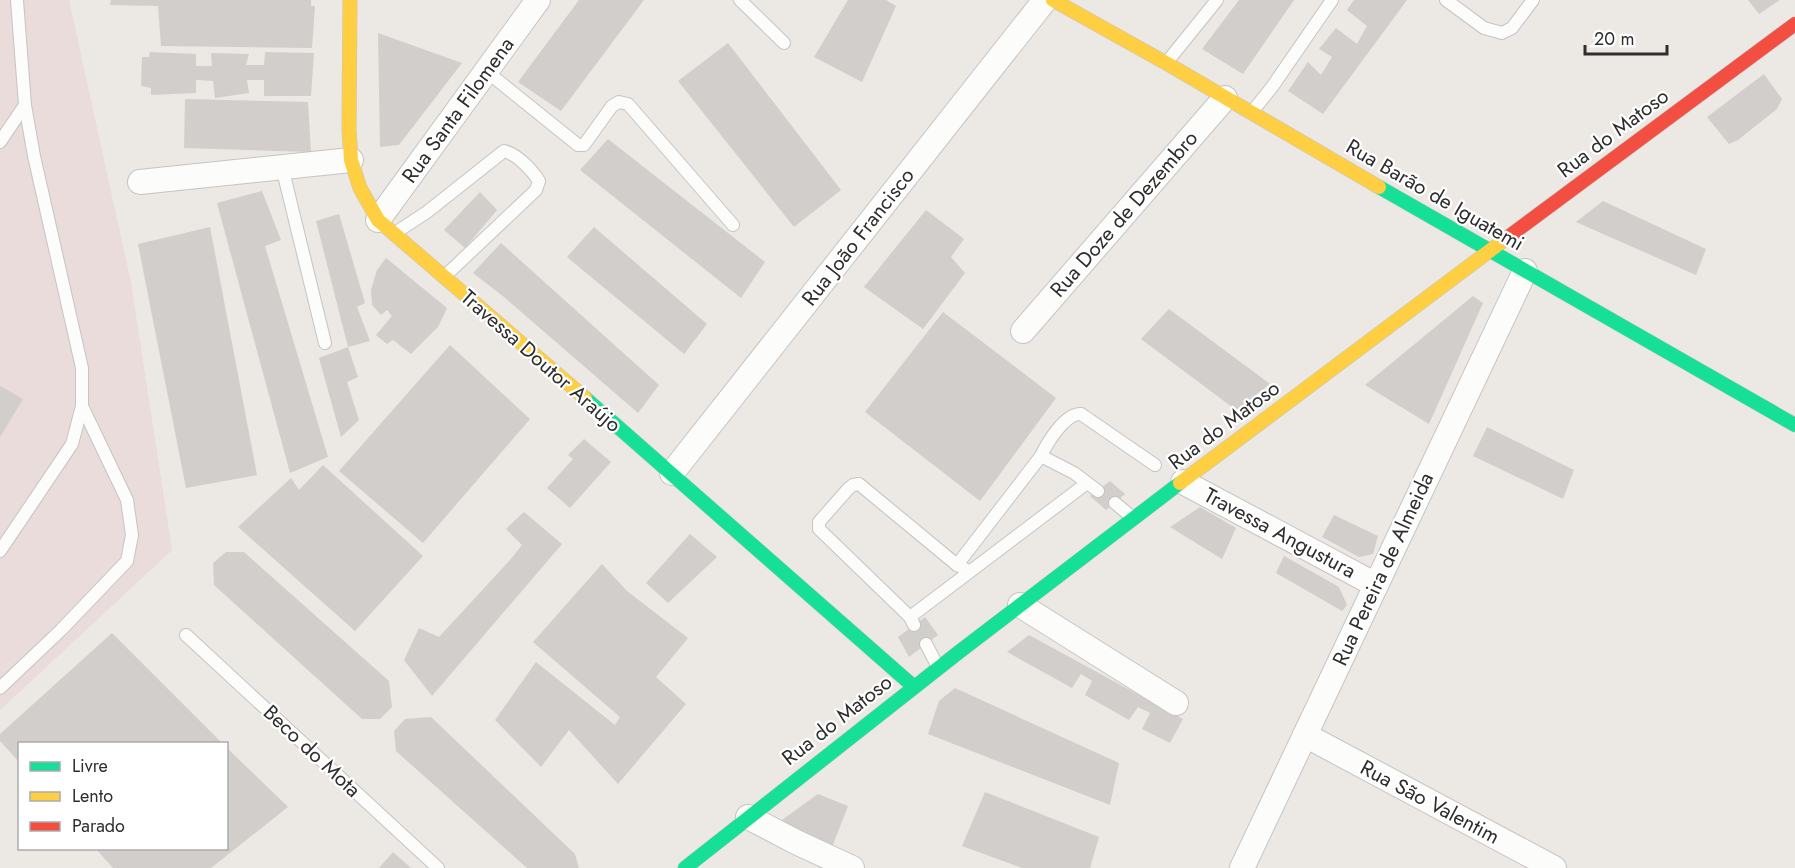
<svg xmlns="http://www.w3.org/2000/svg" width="1795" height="868" viewBox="0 0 1795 868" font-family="Jost,sans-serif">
	<rect width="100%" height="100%" fill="#ece8e4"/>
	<polygon fill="#e9dcdb" points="0,0 69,0 131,283 172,550 0,710"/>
	<g fill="#d1cecb">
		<polygon points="111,0 311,0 311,6 315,6 312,48 161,46 158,6 110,5"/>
		<polygon points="579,0 644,0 561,111 518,82"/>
		<polygon points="848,0 886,0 896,6 862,82 814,57"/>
		<polygon points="1239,0 1294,0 1243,74 1202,49"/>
		<polygon points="1354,0 1407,0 1323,114 1288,91 1308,62 1321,75 1332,57 1319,49 1336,28 1357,44 1367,26 1347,10"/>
		<polygon points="1748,0 1780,0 1759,14"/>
		<polygon points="378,33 462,63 399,145 380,147"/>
		<polygon points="728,43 841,190 794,227 678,81"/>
		<polygon points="150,52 196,54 196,66 212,66 211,53 249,54 246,65 264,65 265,52 314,53 311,96 264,96 264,80 247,80 249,93 215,98 213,81 196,80 196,93 151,95 151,88 141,86 142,57 149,57"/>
		<polygon points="1764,74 1782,99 1777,109 1738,140 1729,144 1707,117"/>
		<polygon points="185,99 308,102 311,152 184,148"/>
		<polygon points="608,139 765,262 741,298 580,170"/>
		<polygon points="262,191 281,240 265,246 328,457 290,473 217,203"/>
		<polygon points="480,192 497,210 465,248 444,230"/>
		<polygon points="1603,201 1706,249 1696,275 1576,222"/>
		<polygon points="926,210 964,239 951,257 965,273 923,329 864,287"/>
		<polygon points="339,214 365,303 357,307 370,341 348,347 316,221"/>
		<polygon points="210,227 257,475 186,488 138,244"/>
		<polygon points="594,227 707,324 684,354 567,257"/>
		<polygon points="501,243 659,385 638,413 504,297 473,273"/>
		<polygon points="386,258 447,308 438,327 411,354 393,340 387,344 376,335 392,316 387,310 381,315 372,305 371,290 377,270"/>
		<polygon points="1473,296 1483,303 1429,424 1365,385"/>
		<polygon points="1169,309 1270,384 1236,410 1141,339"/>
		<polygon points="943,312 1056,398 980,501 865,412"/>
		<polygon points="450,345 530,419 423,543 339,471"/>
		<polygon points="348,347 358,377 347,382 359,420 341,437 319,358"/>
		<polygon points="0,386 23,399 0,437"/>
		<polygon points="1487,427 1574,470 1563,499 1473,456"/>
		<polygon points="584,439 611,462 570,508 547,488 573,459 568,455"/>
		<polygon points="323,465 423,556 355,631 238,527 291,478 299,490"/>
		<polygon points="1110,481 1125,494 1106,510 1090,496"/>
		<polygon points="1200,507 1236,528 1222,559 1170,527"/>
		<polygon points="524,512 562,544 432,696 404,660 419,628 439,637 510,560 522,545 506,529"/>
		<polygon points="1334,515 1378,536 1373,554 1359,557 1322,537"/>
		<polygon points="690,534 717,557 668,603 646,583"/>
		<polygon points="226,552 244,552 389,681 392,707 380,719 362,719 214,585 213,563"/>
		<polygon points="1284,556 1339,587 1347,605 1342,611 1276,573"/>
		<polygon points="602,564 627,591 688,638 656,677 686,704 618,784 569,730 541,767 495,720 536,662 615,725 620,717 533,642"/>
		<polygon points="925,617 938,635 909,657 898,637"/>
		<polygon points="112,633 223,744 20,744 20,763 0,741 0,734"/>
		<polygon points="1029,635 1183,719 1170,743 1142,729 1150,713 1138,707 1129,720 1085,695 1092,681 1081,674 1072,688 1007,652"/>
		<polygon points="955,688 1119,763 1110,805 928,734 939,701"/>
		<polygon points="431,717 575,854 579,868 527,868 396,751 394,731 405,719"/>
		<polygon points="226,747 288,807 211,868 113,868 95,848 226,848"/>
		<polygon points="985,792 1099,837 1090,868 1022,868 962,846"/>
		<polygon points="818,794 848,806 831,850 782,820"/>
		<polygon points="393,852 411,868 379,868"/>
	</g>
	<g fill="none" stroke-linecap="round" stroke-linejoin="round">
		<g stroke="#c5c4c5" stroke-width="14">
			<g id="lane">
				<polyline points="740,0 784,43"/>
				<polyline points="1446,0 1484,28 1502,33 1512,28 1533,0"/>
				<polyline points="1167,62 1217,0"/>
				<polyline points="486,71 578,145 584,145 612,106 619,102 628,104 733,225"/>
				<polyline points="1252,112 1272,87 1332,0"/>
				<polyline points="0,142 25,105"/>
				<polyline points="282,167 325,343"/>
				<path d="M 395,233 L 427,212 L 504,151 C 517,154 532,170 539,181 L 536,190 L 445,276"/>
				<path d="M 1041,456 C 1047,443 1065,413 1081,414 L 1155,465"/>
				<polyline points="1115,503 1133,518"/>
				<polyline points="0,551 72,444 82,406 82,368 34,156 25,105 17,0"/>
				<polyline points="957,565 1041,456 1074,473 1098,491"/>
				<polyline points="910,617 1087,483"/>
				<polyline points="914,625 910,617 819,529 819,522 849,488 853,485 859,484 957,565 969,571"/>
				<polyline points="186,635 438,868"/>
				<polyline points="926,644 938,667"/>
				<polyline points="0,688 61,630 127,561 132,535 127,500 82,406"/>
			</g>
		</g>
		<g stroke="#c5c4c5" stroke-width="26">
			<g id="street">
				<polyline points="140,182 351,160"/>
				<polyline points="378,220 538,0"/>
				<polyline points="1023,331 1225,98"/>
				<polyline points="672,473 1045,0"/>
				<polyline points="1183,482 1376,585"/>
				<polyline points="1020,605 1176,703"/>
				<polyline points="1305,735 1554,868"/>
				<polyline points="748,817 796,842 852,868"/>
				<polyline points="1242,868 1525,271"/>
			</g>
		</g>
		<g stroke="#c5c4c5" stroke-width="15">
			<g id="fast">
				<polyline points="1379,187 1795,425"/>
				<polyline points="585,398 913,686"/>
				<polyline points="685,868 959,652 1180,483"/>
			</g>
		</g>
		<g stroke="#c5c4c5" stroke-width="15">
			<g id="slow">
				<polyline points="350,0 349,129 351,160 360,188 378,220 585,398"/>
				<polyline points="1053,0 1166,63 1379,187"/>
				<polyline points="1180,483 1508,237"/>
			</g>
		</g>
		<g stroke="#c5c4c5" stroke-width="15">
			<polyline id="jam" points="1508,237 1795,24"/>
		</g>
		<use href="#lane" stroke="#fcfcfb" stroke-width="12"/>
		<use href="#street" stroke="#fcfcfb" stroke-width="24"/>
		<use href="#fast" stroke="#16e098" stroke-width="14"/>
		<use href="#slow" stroke="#ffcf43" stroke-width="14"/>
		<use href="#jam" stroke="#f24e42" stroke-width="14"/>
	</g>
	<g text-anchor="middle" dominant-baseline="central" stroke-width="4.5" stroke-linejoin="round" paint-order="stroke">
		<g font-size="21" fill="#2e2e2e" stroke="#fff">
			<text transform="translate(458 110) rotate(-54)">Rua Santa Filomena</text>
			<text transform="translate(1613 133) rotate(-37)">Rua do Matoso</text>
			<text transform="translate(1435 195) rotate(30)">Rua Barão de Iguatemi</text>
			<text transform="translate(1124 214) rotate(-49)">Rua Doze de Dezembro</text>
			<text transform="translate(858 237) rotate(-52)">Rua João Francisco</text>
			<text transform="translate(541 361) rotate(41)">Travessa Doutor Araújo</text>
			<text transform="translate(1224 425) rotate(-37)">Rua do Matoso</text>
			<text transform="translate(1280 533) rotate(28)">Travessa Angustura</text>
			<text transform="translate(1383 569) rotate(-65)">Rua Pereira de Almeida</text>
			<text transform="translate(837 720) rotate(-38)">Rua do Matoso</text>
			<text transform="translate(312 751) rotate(43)">Beco do Mota</text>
			<text transform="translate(1430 802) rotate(28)">Rua São Valentim</text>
		</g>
	</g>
	<rect x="18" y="742" width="210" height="108" fill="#ffffff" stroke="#ababab" stroke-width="1.5"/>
	<rect x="30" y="762" width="30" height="9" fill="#16e098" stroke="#ababab" stroke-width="1.5"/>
	<text x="72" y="772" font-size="18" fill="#2e2e2e">Livre</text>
	<rect x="30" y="792" width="30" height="9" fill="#ffcf43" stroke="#ababab" stroke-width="1.5"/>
	<text x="72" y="802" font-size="18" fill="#2e2e2e">Lento</text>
	<rect x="30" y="822" width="30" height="9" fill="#f24e42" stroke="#ababab" stroke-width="1.5"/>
	<text x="72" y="832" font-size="18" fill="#2e2e2e">Parado</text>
	<path d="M1585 45v9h82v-9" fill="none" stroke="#2e2e2e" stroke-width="3"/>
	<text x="1594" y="45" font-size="18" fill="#2e2e2e" stroke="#ffffff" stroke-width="4.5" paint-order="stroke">20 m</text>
</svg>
